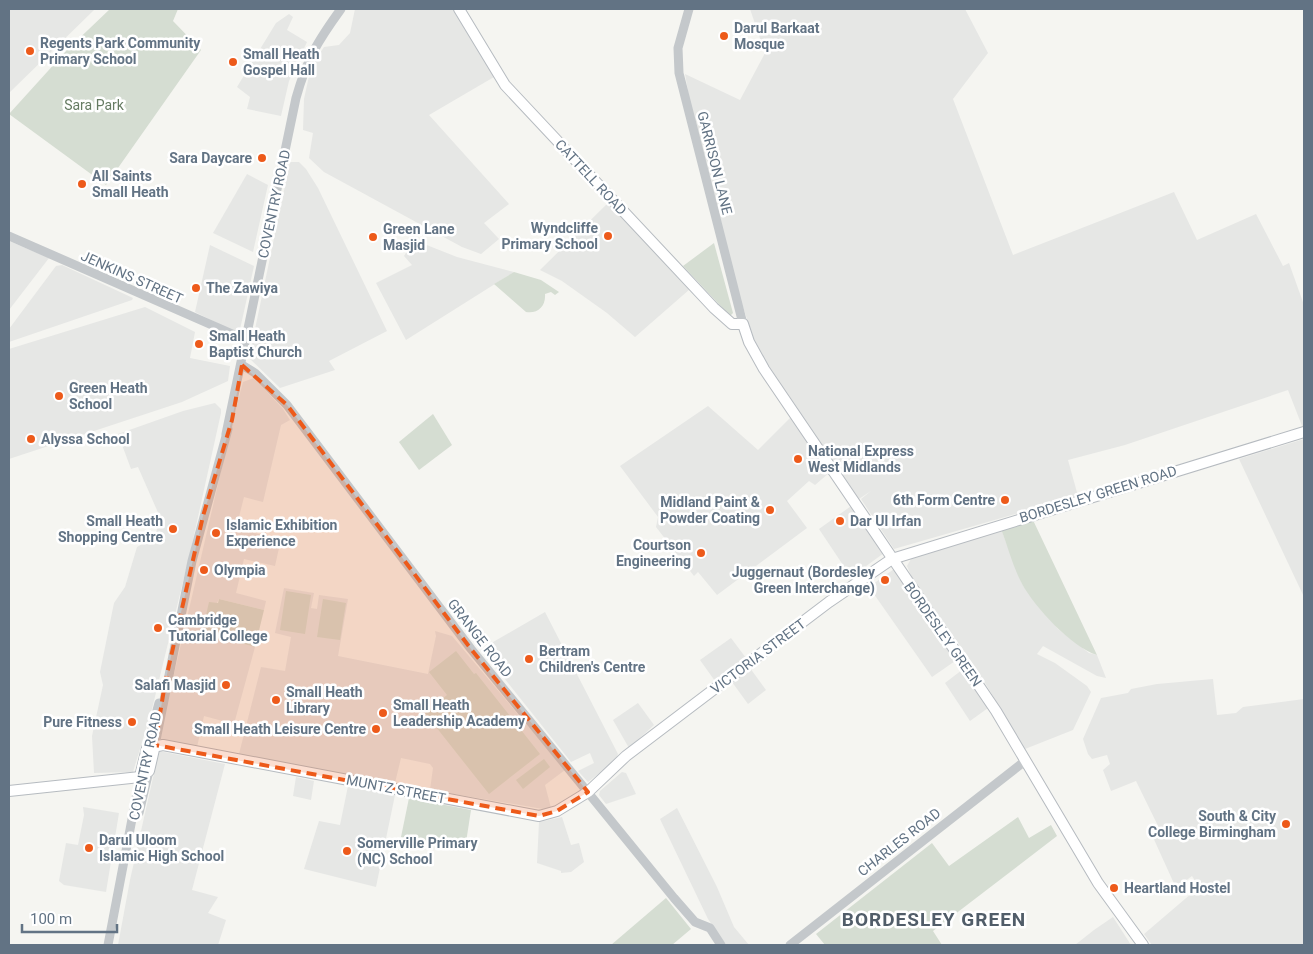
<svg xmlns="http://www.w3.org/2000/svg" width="1313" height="954" viewBox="0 0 1313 954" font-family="Roboto,sans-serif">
	<rect width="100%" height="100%" fill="#f5f5f1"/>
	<g fill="#e6e7e5">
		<polygon points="9,9 95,9 9,93"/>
		<polygon points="355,9 454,9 494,77 429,115 509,204 484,223 499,239 481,254 462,247 324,172 309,158 313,133 303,130 304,99 311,67 324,47 339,45 350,33"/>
		<polygon points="750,9 965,9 988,53 953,99 1013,255 1174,192 1197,240 1256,214 1283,266 1289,263 1304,305 1304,431 1288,390 1125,445 1068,460 1078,496 894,549 861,499 871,491 859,499 757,349 736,286 693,119 685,74 740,100 765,53"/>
		<polygon points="289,14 293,17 287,30 307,42 289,81 281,116 247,109 250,97 237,87 276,23"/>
		<polygon points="290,162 299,162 306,169 318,188 387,331 329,361 335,370 280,388 249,358"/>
		<polygon points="247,174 268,185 253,252 213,233"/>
		<polygon points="609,202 690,289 635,337 607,313 562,281 540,270"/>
		<polygon points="414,240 457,257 514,272 406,340 376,283 412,265 404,256"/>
		<polygon points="9,241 49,258 9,310"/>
		<polygon points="210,245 254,266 239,334 195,312"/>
		<polygon points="62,265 133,298 132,300 9,342 9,329 56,266"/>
		<polygon points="145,307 195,332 190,358 230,366 228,381 182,402 9,459 9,349"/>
		<polygon points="254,378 283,409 290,420 281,425 263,502 244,497 236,529 281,539 275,566 244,559 236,593 266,601 264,610 219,599 202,633 255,647 234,724 204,716 197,747 159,739 234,415 243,382"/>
		<polygon points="215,403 221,409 221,413 190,553 152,709 133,772 94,773 92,736 103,685 100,672 114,603 125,587 137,547 155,537 160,517 138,467 131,469 118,434 183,411"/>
		<polygon points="708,406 758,450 791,417 829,473 815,485 809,481 787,501 807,528 717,595 698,572 694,576 656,527 658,517 620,466"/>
		<polygon points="1304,439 1304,597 1239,459"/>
		<polygon points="854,504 884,553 851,577 819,529"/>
		<polygon points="1001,529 1022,584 1058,629 1089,653 1097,655 1106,678 1097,676 1043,646 1037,654 1055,663 1087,686 1091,692 1073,730 1025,749 976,668 912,578 907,566 912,557"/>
		<polygon points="894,569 958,659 932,677 869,587"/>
		<polygon points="284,588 314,593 311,608 317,609 319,595 348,599 338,656 428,674 436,636 435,631 452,636 565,770 545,785 551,808 543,809 430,790 433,768 430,764 401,758 395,783 239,754 261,667 285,671 291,637 275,633"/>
		<polygon points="545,612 618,754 616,760 588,782 578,771 594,763 590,753 571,762 481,649"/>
		<polygon points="731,638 746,658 715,681 700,660"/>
		<polygon points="750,668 766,690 748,704 732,682"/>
		<polygon points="962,670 988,708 970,721 945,683"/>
		<polygon points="1213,679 1217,715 1236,713 1243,707 1304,699 1304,944 1302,945 1152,945 1144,934 1199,887 1192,876 1176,888 1152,835 1161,832 1136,781 1111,791 1103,770 1110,764 1107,755 1092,759 1088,754 1083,739 1101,698 1128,693 1131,689 1157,684"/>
		<polygon points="638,703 654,725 629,748 613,720"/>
		<polygon points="159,751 225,764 192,890 218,897 208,913 226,920 218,945 118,945 130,880"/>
		<polygon points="622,772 626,773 636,794 606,804 599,795 600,791"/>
		<polygon points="296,777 314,781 311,800 293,796"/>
		<polygon points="348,786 395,795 376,887 304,869 319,821 340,825"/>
		<polygon points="83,807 119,813 106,892 64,885 59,881 66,843 78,845 84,815"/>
		<polygon points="677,808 717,887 734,927 749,945 726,945 708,919 660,819"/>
		<polygon points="562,817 571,845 579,843 584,862 571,872 561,873 561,871 537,863 539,822"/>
		<polygon points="1113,917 1131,945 1075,945 1094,930"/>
	</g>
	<g fill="#d5ddd2">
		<polygon points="110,9 178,9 173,21 201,50 106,185 9,114 67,50"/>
		<polygon points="714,243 733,313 730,316 683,266"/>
		<path d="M 514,272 L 541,280 L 559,292 L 555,295 L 551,292 L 545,294 C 546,306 538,314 526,312 L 494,284 Z"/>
		<polygon points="433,414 452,445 419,470 399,442"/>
		<path d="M 1032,518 L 1097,655 C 1071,647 1035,607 1022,584 C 1013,567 1008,547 1001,529 Z"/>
		<polygon points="286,591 311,595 305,634 280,630"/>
		<polygon points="219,599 264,610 255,647 202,633 209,602 218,603"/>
		<polygon points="323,599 346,603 340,640 317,637"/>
		<polygon points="456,651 474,674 476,673 540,754 489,794 425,713 447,695 429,672"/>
		<polygon points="544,759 550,767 523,789 516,780"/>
		<polygon points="409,798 471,810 465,849 401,837"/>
		<polygon points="1018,817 1029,838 1051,825 1057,836 933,931 942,945 825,945 816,934 932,843 949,866"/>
		<polygon points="666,898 691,929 672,945 611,945"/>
	</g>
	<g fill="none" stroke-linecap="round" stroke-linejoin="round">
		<g stroke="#b6bbc0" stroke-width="12">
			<g id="secondary">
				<polyline points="459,9 505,85 714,308 732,324 743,324 749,342 764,369 996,711 1098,883 1143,945"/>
				<polyline points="140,777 147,748 163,745 539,816 557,811 588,792 626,756 829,602 892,559 1304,432"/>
				<polyline points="9,791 140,777 149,771 155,745"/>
			</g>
		</g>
		<g stroke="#c4c8cb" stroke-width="9">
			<polyline points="689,9 678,48 679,73 743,324"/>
			<polyline points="9,236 246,340"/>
			<polyline points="242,365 255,373 287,405 471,649 674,898 695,922 710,928 721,945"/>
			<path d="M 226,434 L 296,98 C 307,59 317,42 341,9"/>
			<polyline points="155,745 192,561 228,429"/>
			<polyline points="147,748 159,703"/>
			<polyline points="139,813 149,771"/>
			<polyline points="108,945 140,777"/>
			<polyline points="790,945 1025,761"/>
		</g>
		<use href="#secondary" stroke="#fff" stroke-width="10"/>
	</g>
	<path fill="#ed5a1a" fill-opacity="0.2" stroke="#ed5a1a" stroke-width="4" stroke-dasharray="10 6" stroke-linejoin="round" d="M 242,365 L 287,405 L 471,649 L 588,792 L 557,811 L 539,816 L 155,745 L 165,683 L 203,516 L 232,420 Z"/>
	<g fill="#ed5a1a" stroke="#fff" stroke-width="2">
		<circle cx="724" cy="36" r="5"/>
		<circle cx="30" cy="51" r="5"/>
		<circle cx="233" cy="62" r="5"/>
		<circle cx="262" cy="158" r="5"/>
		<circle cx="82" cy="184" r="5"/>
		<circle cx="608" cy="236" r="5"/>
		<circle cx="373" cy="237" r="5"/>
		<circle cx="196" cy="288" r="5"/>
		<circle cx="199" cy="344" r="5"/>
		<circle cx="59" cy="396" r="5"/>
		<circle cx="31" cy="439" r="5"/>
		<circle cx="798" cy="459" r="5"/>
		<circle cx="1005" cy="500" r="5"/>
		<circle cx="770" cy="510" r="5"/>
		<circle cx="840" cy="521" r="5"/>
		<circle cx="173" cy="529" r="5"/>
		<circle cx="216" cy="533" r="5"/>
		<circle cx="701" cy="553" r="5"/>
		<circle cx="204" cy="570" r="5"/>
		<circle cx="885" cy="580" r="5"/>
		<circle cx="158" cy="628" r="5"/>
		<circle cx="529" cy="659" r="5"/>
		<circle cx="226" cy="685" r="5"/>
		<circle cx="276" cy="700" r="5"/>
		<circle cx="383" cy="713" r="5"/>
		<circle cx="132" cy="722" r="5"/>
		<circle cx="376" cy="729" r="5"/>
		<circle cx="1286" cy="824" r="5"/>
		<circle cx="89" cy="848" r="5"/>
		<circle cx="347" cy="851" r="5"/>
		<circle cx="1114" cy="888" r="5"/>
	</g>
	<g text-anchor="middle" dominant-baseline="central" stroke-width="5" stroke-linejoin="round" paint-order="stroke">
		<g font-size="14" font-weight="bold" fill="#627384" stroke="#fff" text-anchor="start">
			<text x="734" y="28">Darul Barkaat<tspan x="734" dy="16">Mosque</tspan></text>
			<text x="40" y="43">Regents Park Community<tspan x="40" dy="16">Primary School</tspan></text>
			<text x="243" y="54">Small Heath<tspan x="243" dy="16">Gospel Hall</tspan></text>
			<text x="252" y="158" text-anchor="end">Sara Daycare</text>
			<text x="92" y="176">All Saints<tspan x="92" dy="16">Small Heath</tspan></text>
			<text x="598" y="228" text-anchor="end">Wyndcliffe<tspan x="598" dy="16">Primary School</tspan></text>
			<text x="383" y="229">Green Lane<tspan x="383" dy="16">Masjid</tspan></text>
			<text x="206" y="288">The Zawiya</text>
			<text x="209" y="336">Small Heath<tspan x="209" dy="16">Baptist Church</tspan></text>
			<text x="69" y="388">Green Heath<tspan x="69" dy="16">School</tspan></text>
			<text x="41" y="439">Alyssa School</text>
			<text x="808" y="451">National Express<tspan x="808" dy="16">West Midlands</tspan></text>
			<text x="995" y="500" text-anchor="end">6th Form Centre</text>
			<text x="760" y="502" text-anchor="end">Midland Paint &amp;<tspan x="760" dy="16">Powder Coating</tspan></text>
			<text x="163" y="521" text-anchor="end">Small Heath<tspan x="163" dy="16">Shopping Centre</tspan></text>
			<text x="850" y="521">Dar Ul Irfan</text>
			<text x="226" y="525">Islamic Exhibition<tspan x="226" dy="16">Experience</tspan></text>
			<text x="691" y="545" text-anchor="end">Courtson<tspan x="691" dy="16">Engineering</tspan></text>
			<text x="214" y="570">Olympia</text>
			<text x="875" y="572" text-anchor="end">Juggernaut (Bordesley<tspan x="875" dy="16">Green Interchange)</tspan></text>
			<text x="168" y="620">Cambridge<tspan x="168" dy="16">Tutorial College</tspan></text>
			<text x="539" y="651">Bertram<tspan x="539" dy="16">Children's Centre</tspan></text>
			<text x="216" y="685" text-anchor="end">Salafi Masjid</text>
			<text x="286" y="692">Small Heath<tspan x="286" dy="16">Library</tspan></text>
			<text x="393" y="705">Small Heath<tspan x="393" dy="16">Leadership Academy</tspan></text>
			<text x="122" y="722" text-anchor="end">Pure Fitness</text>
			<text x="366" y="729" text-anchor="end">Small Heath Leisure Centre</text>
			<text x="1276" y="816" text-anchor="end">South &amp; City<tspan x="1276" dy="16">College Birmingham</tspan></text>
			<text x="99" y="840">Darul Uloom<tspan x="99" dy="16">Islamic High School</tspan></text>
			<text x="357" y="843">Somerville Primary<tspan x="357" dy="16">(NC) School</tspan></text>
			<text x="1124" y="888">Heartland Hostel</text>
		</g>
		<g font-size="14" fill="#657b62" stroke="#fff">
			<text x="94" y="105">Sara Park</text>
		</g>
		<g font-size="14" fill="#627384" stroke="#fff">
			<text transform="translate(715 163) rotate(76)">GARRISON LANE</text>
			<text transform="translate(591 177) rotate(47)">CATTELL ROAD</text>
			<text transform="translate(274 204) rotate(-78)">COVENTRY ROAD</text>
			<text transform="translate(132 277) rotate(24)">JENKINS STREET</text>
			<text transform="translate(1098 494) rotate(-17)">BORDESLEY GREEN ROAD</text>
			<text transform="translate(943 634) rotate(55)">BORDESLEY GREEN</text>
			<text transform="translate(480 638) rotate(52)">GRANGE ROAD</text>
			<text transform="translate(758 656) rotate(-37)">VICTORIA STREET</text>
			<text transform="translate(145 766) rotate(-78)">COVENTRY ROAD</text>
			<text transform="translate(396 789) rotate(11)">MUNTZ STREET</text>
			<text transform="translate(899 842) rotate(-38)">CHARLES ROAD</text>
		</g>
		<g font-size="19" font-weight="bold" letter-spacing="1" fill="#515d69" stroke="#fff">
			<text x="934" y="919">BORDESLEY GREEN</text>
		</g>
	</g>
	<rect width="1313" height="954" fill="none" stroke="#627384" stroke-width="20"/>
	<path d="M22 924v8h95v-8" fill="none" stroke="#627384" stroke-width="2.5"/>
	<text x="30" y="924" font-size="15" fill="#627384" stroke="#ffffff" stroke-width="4" paint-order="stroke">100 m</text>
</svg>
